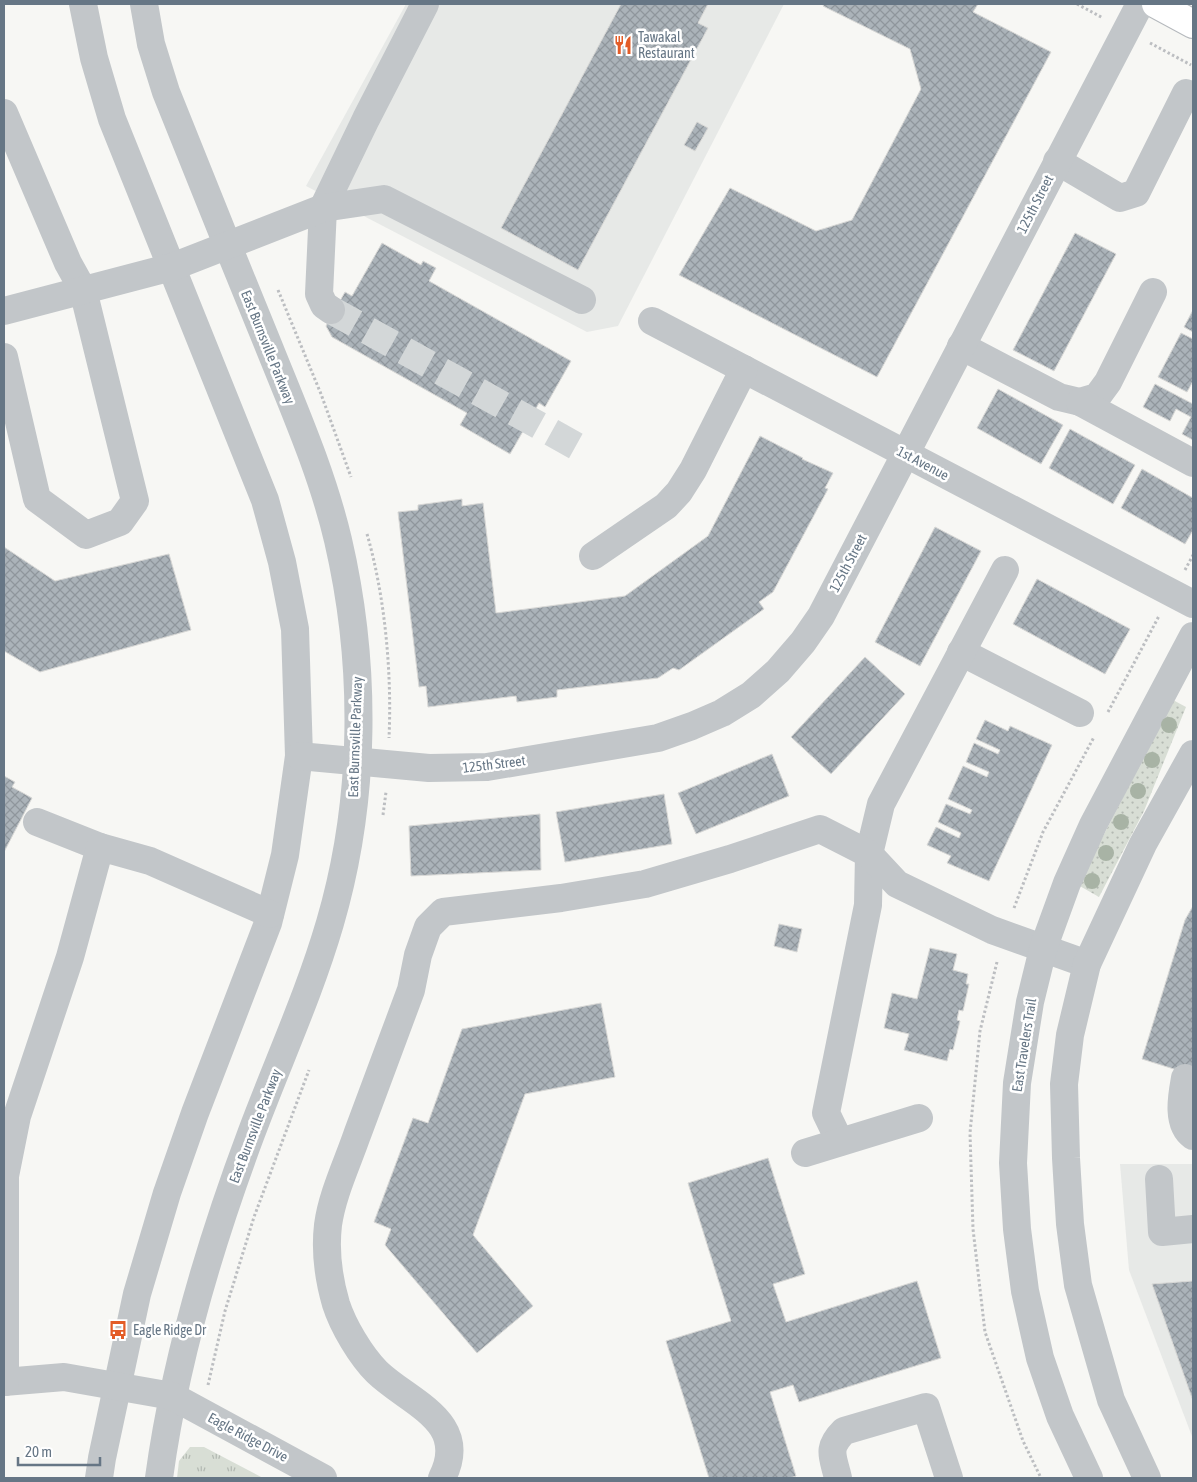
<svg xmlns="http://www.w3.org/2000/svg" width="1197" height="1482" viewBox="0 0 1197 1482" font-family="'Asap Condensed',sans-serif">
	<defs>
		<pattern id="grass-dots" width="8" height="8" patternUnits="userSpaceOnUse" patternTransform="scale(1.25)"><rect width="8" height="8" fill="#d8ded5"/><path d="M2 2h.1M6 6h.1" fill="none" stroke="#b3b9b2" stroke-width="1.8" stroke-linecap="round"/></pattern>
		<pattern id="park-tufts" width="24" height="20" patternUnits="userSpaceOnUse" patternTransform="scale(1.25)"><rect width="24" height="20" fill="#d8ded5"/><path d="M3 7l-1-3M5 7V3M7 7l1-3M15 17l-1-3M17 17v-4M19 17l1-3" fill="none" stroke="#b3b9b2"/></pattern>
		<pattern id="building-cross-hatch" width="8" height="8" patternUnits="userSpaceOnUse" patternTransform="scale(1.25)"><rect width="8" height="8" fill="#abb3b9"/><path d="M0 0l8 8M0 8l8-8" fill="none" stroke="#8f969c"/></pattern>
	</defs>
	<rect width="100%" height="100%" fill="#f7f7f4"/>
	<g fill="#e7e9e7">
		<polygon points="406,4 784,4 618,326 587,332 306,186"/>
		<polygon points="1120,1164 1193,1164 1193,1439 1129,1270"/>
	</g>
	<polygon fill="url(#grass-dots)" points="1173,700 1186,707 1144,811 1099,897 1078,885"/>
	<polygon fill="url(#park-tufts)" points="190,1447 204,1447 263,1478 177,1478 179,1461"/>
	<g fill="url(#building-cross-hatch)" stroke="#d8d8d6">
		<polygon points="621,4 708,4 698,23 708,28 578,270 501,228"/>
		<polygon points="824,4 978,4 973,12 1051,52 877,377 679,275 730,188 816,231 852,220 921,89 910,49 823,6"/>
		<polygon points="697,122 708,128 695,151 684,145"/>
		<polygon points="1075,233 1116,254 1054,371 1013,350"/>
		<polygon points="382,243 421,265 423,261 436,268 429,281 571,361 545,407 539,403 510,454 460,425 467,413 332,337 326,326 345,292 352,296"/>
		<polygon points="1193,310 1193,332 1184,327"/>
		<polygon points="1181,333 1193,339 1193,381 1187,392 1158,377"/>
		<polygon points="1155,384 1193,404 1193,440 1182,434 1191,417 1176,409 1170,421 1143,407"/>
		<polygon points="998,389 1063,425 1041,464 977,428"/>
		<polygon points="1070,429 1135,465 1113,504 1049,468"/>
		<polygon points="760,436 803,458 802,459 833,473 825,488 828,489 773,592 759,602 764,609 679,670 673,668 658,678 557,690 557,697 517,702 516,696 428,707 426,686 419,687 398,512 418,510 418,505 462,499 462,506 483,503 496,613 625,596 708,536"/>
		<polygon points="1142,469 1193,498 1193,530 1185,544 1121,508"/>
		<polygon points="935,527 981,551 920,666 875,642"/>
		<polygon points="4,547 55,581 169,554 191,630 40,672 4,651"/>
		<polygon points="1037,579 1130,629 1105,674 1013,624"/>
		<polygon points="865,657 905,694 831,774 791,737"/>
		<polygon points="985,720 1008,731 1010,726 1052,745 989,881 947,863 951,856 927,845 936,827 959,838 961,833 938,822 946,804 970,814 972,810 948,799 963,766 987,777 989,772 966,762 974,743 998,754 1000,750 976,739"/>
		<polygon points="772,754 789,796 696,834 678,793"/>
		<polygon points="4,776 15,782 12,787 32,798 4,852"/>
		<polygon points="664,794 672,844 565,862 556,812"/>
		<polygon points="540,814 541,870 411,876 409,826"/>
		<polygon points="1193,906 1193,1075 1142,1059 1185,920"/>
		<polygon points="779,924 802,929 797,952 774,946"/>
		<polygon points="930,948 957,954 953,970 968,974 966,984 969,984 963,1011 959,1010 957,1020 960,1021 953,1050 950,1049 947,1061 904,1050 909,1034 884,1028 892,993 917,999"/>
		<polygon points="601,1003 615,1077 525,1094 473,1235 533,1306 477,1353 385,1245 391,1229 374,1222 413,1118 428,1123 462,1029"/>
		<polygon points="768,1158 805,1274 773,1284 786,1322 917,1281 941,1358 799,1402 793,1385 770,1392 796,1476 789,1478 709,1478 666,1341 731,1321 688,1183"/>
		<polygon points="1193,1281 1193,1401 1152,1284"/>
	</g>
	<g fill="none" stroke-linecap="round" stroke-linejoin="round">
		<polyline stroke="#d3d7d8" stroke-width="28" stroke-dasharray="28 14" stroke-linecap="butt" points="331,310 585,451"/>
		<g stroke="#b5b9bd" stroke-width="30">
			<polyline id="major" points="1156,4 1193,24"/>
		</g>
		<g stroke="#bcbec1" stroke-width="3" stroke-dasharray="2.5 2.5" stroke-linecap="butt">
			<polyline points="1077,4 1103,18"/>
			<polyline points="1150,43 1191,65"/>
			<polyline points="278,290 321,394 351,477"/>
			<path d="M 367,534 C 385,596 392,673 389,738"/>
			<polyline points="1185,570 1193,555"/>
			<polyline points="1108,712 1159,616"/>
			<polyline points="383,815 386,792"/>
			<polyline points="1014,908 1043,832 1094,737"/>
			<polyline points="997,962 980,1031 970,1133 973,1229 985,1332 1023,1441 1041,1478"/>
			<polyline points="208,1385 225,1311 254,1217 309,1070"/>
		</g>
		<g stroke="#c2c6c9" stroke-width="28">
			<polyline points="83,4 94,58 112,119 265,500 282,562 295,629 299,756 285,855 268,923 195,1113 167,1193 137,1294 102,1458 99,1478"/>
			<path d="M 144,4 L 151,44 L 166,92 C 199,175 233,259 267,342 C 293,407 322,472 338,540 C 367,665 366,800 330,923 C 309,995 277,1064 251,1134 C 209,1246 175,1360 159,1478"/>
			<polyline points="4,113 68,263 83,290 135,501 120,522 86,535 37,499 4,357"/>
			<polyline points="1057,161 1120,198 1136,193 1186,93"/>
			<polyline points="331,310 324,305 319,294 323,208 366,119 425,4"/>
			<polyline points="4,311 172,267 323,208 384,199 582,300"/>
			<polyline points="652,321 1193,604"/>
			<polyline points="961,346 1059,397 1080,402 1097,397 1108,382 1153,292"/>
			<polyline points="1080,402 1193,463"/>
			<polyline points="593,556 666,506 679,492 693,470 744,369"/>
			<polyline points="961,652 1080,713"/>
			<polyline points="299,756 429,768 487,767 658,738 692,726 722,713 751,695 778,671 803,642 821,616 1140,4"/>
			<polyline points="37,822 100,847"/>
			<path d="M 1185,1078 C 1182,1095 1176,1124 1193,1136"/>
			<polyline points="840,1142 826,1113 868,905 869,854 881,804 1005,570"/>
			<polyline points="805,1153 919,1118"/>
			<polyline points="1159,1179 1162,1232 1193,1229"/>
			<polyline points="4,1382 64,1377 172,1396 323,1478"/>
			<polyline points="5,1382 5,1176 17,1116 70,957 100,847 150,861 270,914"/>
			<path d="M 442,1478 C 471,1421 409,1403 377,1372 C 361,1356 343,1326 336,1304 C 329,1280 325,1251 328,1225 C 332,1195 347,1164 357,1135 C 375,1087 393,1038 411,990 L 418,955 L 428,927 L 443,912 L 561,898 L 645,884 L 730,859 L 820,829 L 869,854 L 897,884 L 992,930 L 1087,964"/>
			<path d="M 838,1478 C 833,1456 826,1449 844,1431 L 926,1407 L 949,1478"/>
			<polyline points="1089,1478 1060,1416 1040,1358 1025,1291 1017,1229 1013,1163 1017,1083 1030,1002 1043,949 1067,883 1093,825 1193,636"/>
			<polyline points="1147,1478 1111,1400 1078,1285 1070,1224 1066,1158 1064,1084 1070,1035 1087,964 1143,844 1193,754"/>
		</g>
		<use href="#major" stroke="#fff" stroke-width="28"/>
	</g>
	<g fill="#a8b3a5">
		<circle cx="1169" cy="725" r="8"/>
		<circle cx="1152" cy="760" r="8"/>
		<circle cx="1138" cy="791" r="8"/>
		<circle cx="1121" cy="822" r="8"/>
		<circle cx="1106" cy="853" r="8"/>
		<circle cx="1092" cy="881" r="8"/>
	</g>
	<defs>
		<g id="restaurant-bare" transform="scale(1.5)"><path d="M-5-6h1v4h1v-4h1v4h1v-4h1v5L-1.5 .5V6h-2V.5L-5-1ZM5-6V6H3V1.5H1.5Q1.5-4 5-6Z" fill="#e35c27" stroke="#fff" stroke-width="2.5" paint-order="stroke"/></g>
		<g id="bus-bare" transform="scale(1.5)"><path d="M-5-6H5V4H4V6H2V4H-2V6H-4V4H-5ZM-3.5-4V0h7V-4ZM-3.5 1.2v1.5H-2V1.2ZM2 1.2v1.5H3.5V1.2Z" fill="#e35c27" stroke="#fff" stroke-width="2.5" paint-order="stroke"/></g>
	</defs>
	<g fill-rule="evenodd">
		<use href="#restaurant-bare" x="623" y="45"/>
		<use href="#bus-bare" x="118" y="1330"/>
	</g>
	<g text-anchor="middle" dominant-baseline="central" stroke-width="5" stroke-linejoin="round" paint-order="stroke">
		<g font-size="14" fill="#667685" stroke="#fff" text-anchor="start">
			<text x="638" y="37">Tawakal<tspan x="638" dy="16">Restaurant</tspan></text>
			<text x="133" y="1330">Eagle Ridge Dr</text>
		</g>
		<g font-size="14" fill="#667685" stroke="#fff">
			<text transform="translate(1035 204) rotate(-63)">125th Street</text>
			<text transform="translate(268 347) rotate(68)">East Burnsville Parkway</text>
			<text transform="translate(923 463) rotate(28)">1st Avenue</text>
			<text transform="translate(848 563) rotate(-62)">125th Street</text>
			<text transform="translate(355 737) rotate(-88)">East Burnsville Parkway</text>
			<text transform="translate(494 764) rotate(-7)">125th Street</text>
			<text transform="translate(1024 1045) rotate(-81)">East Travelers Trail</text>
			<text transform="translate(255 1126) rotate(-69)">East Burnsville Parkway</text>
			<text transform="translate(248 1437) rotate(28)">Eagle Ridge Drive</text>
		</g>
	</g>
	<rect width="1197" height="1482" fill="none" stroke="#667685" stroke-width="10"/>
	<path d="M18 1457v8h82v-8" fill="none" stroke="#667685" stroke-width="2.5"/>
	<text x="25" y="1457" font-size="15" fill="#667685" stroke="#ffffff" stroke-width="4" paint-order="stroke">20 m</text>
</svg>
